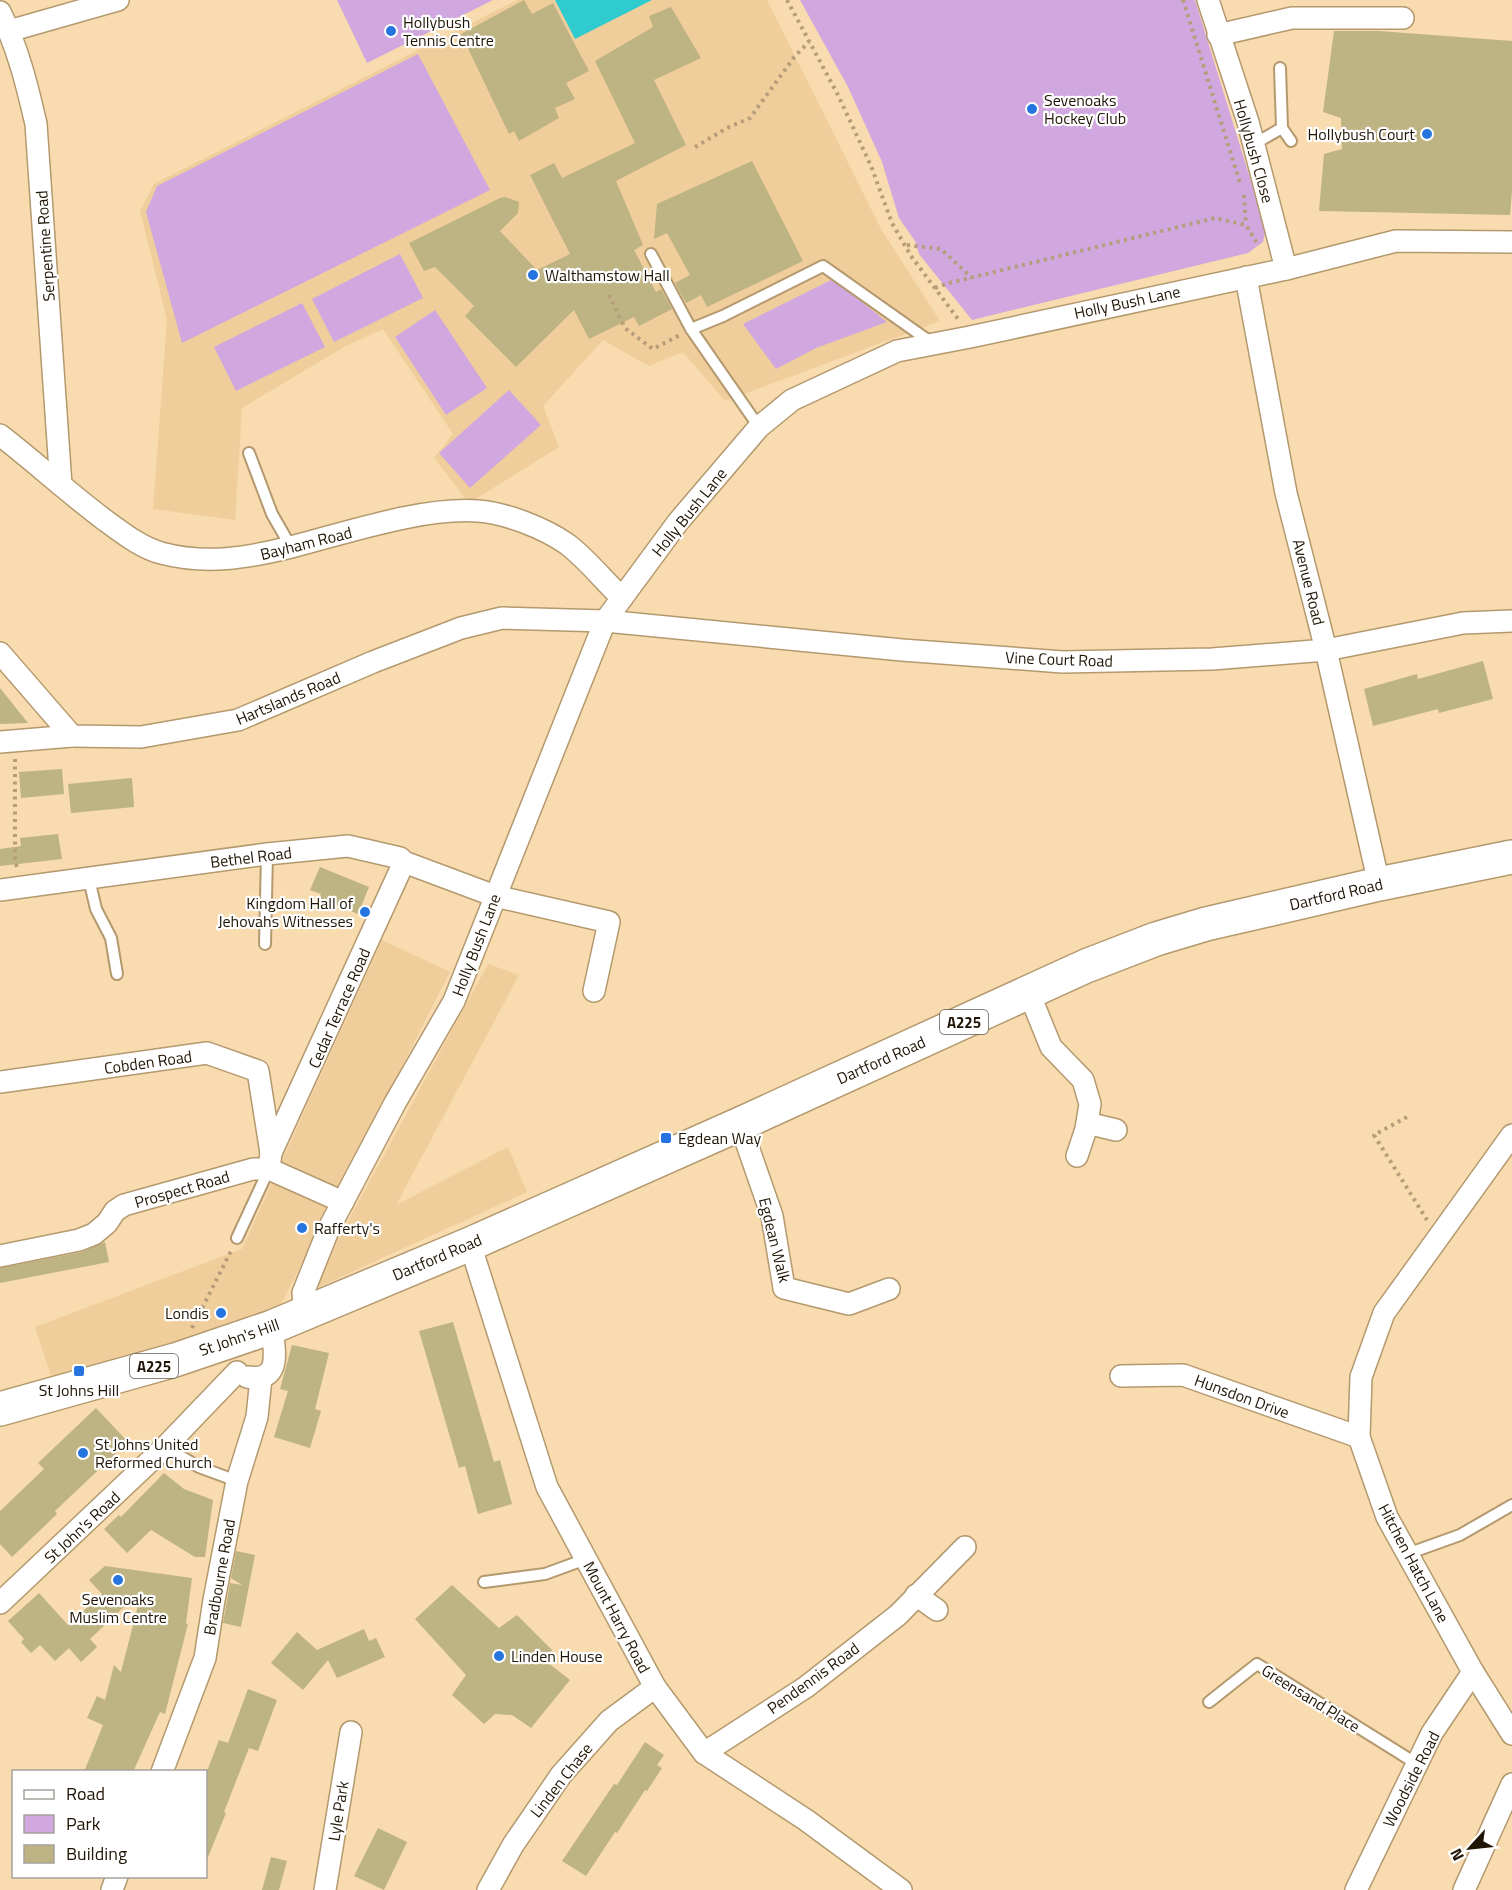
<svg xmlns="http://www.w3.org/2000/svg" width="1512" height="1890" viewBox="0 0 1512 1890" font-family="'Titillium Web',sans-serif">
	<rect width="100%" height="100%" fill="#f8dbae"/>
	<g fill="#f0ce9b">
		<polygon points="517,0 767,0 881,229 940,321 725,401 683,352 649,366 603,340 543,406 559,447 469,503 434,458 453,434 383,329 344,347 242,408 235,520 153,509 167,320 140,211 154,184"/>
		<polygon points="382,940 450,972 275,1316 53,1382 35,1327 242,1249"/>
		<polygon points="488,964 519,975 396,1205 508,1147 527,1192 310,1291"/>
	</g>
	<g fill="#d1a7df">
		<polygon points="337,0 493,0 367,63"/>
		<polygon points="800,0 1195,0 1266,230 1263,242 1248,253 972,320 919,254 915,241 899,218 882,162 848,87"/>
		<polygon points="418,54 490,190 182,343 146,212 157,186"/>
		<polygon points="400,254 423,298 334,342 312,299"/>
		<polygon points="833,279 887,322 816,348 776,369 743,324"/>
		<polygon points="302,303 325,347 236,391 214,347"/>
		<polygon points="435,310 487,388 446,415 395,337"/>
		<polygon points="509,390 541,425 470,488 439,453"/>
	</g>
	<polygon fill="#30cbcf" points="555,0 652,0 575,39"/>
	<g fill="#beb383">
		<polygon points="524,0 532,14 553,3 589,71 566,83 575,99 555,108 559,118 519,141 514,131 509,134 461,34"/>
		<polygon points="671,7 701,58 654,80 686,145 616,181 643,245 634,250 656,292 661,289 672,309 639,326 634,317 589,339 574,310 516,367 465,316 474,306 435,267 424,271 409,243 500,198 505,197 519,202 518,213 500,231 537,270 570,254 530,175 554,163 562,178 635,143 595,61 653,27 649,16"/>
		<polygon points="1334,31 1379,31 1512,41 1512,191 1510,215 1319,211 1324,154 1342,149 1341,118 1323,112"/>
		<polygon points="752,161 803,261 707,307 701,295 686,303 675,283 690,275 667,233 654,239 657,204"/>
		<polygon points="1483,661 1493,699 1439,713 1438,709 1373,726 1364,689 1417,674 1418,679"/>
		<polygon points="0,688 28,723 0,724"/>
		<polygon points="62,769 64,794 21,798 19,772"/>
		<polygon points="132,778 134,807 71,813 68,784"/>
		<polygon points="58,834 62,859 0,866 0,849 21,846 20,838"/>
		<polygon points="320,867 369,887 358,914 319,898 321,894 310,890"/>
		<polygon points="105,1242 109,1262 0,1283 0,1268 82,1252"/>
		<polygon points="453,1322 494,1462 500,1460 512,1504 478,1514 465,1466 459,1468 419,1331"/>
		<polygon points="292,1345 329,1353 315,1409 321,1411 310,1448 274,1437 288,1391 280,1389"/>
		<polygon points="96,1408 128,1442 55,1511 57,1514 12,1557 0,1544 0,1511 44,1469 38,1463"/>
		<polygon points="164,1473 184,1489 213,1500 205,1557 195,1557 151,1530 127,1553 104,1529 119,1515 121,1517"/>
		<polygon points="236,1551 255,1555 241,1627 223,1623 230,1583 242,1585 231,1578"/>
		<polygon points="105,1566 192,1578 186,1623 188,1624 165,1714 160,1712 133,1772 84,1772 103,1725 87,1718 97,1696 105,1700 114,1665 121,1672 142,1590 90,1639 97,1647 81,1662 69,1648 55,1661 40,1645 31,1653 21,1642 24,1639 8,1621 39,1593 68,1625 102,1594 89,1580"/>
		<polygon points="452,1585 499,1628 517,1615 552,1650 547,1662 570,1680 531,1728 512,1715 495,1714 484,1724 452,1695 466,1675 415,1619"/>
		<polygon points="364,1629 369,1641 376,1638 385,1657 337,1678 328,1660 303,1690 271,1663 297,1632 317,1650"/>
		<polygon points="248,1689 277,1700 258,1751 249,1748 224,1812 226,1813 206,1862 206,1774 219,1740 228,1743"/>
		<polygon points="645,1742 664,1755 657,1765 662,1768 647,1791 645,1790 617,1833 615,1832 586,1876 562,1861 614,1784 617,1785"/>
		<polygon points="378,1828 407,1842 384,1890 354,1876"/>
		<polygon points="271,1857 287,1861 279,1890 262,1890"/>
	</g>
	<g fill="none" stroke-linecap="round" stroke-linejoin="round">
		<g stroke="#b4996f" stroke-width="14">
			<g id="service">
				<polyline points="1282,128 1291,141"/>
				<polyline points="1254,144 1282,128 1280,68"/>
				<polyline points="651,254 691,329"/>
				<polyline points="759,427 691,329 723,316 823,266 932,343"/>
				<polyline points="249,453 272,514 291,547"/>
				<polyline points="89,879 96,909 111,938 117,974"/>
				<polyline points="265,944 267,854"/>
				<polyline points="237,1238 269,1169"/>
				<polyline points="165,1447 199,1467 237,1481"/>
				<polyline points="1407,1554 1460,1535 1512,1505"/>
				<polyline points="484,1582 545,1574 586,1559"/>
				<polyline points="1209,1702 1257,1664 1417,1764"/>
			</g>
		</g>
		<g stroke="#b4996f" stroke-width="24">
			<g id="minor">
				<polyline points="1208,0 1248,122 1286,269"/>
				<path d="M 0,12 C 18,48 27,85 36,124 L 61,485"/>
				<polyline points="9,31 118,0"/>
				<polyline points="1218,35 1292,18 1403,18"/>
				<polyline points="1246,277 1286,493 1326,650 1379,884"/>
				<path d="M 0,435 C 36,463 70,494 106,521 C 123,533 140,547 161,553 C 206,565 247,558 291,547 C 346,533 422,507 478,511 C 506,513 544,528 567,544 C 587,559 604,581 622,598"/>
				<polyline points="0,653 72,736 141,737 238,720 373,662 461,628 502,618 605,621 902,650 1063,662 1212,659 1326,650 1463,623 1512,621"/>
				<polyline points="0,742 72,736"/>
				<polyline points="0,890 267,854 348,846 400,858 404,862 495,896 609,922 594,991"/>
				<polyline points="1029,993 1051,1047 1083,1080 1090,1104 1086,1129 1077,1156"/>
				<polyline points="0,1082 207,1053 258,1071 271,1153 269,1169 343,1202"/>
				<polyline points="1087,1123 1116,1130"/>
				<polyline points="740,1124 772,1216 784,1288 849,1304 889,1289"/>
				<polyline points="1512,1135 1384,1313 1361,1377 1359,1437 1387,1517 1473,1672 1512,1734"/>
				<polyline points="271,1153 404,862"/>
				<polyline points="470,1244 547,1487 655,1687 704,1753 806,1820 901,1890"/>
				<polyline points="0,1256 79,1240 94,1234 107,1223 115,1211 124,1205 253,1169 269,1169"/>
				<polyline points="305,1313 303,1293 329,1228 395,1103 454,1001 605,621 678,522 759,427 792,400 897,351 970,337 1286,269 1396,241 1512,242"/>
				<polyline points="1121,1376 1183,1375 1359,1437"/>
				<path d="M 247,1377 C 283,1382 274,1351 272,1327"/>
				<polyline points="916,1595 937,1610"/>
				<polyline points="0,1603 165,1447 237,1372"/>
				<polyline points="704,1753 806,1687 898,1615 965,1547"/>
				<polyline points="162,1772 205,1658 214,1600 237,1481 257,1417 261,1378"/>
				<polyline points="112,1890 117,1876"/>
				<polyline points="325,1890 351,1732"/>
				<polyline points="488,1890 513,1845 561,1775 609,1721 655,1687"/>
				<polyline points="1356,1890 1432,1733 1473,1672"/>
				<polyline points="1464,1890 1512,1784"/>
			</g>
		</g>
		<g stroke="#b4996f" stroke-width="36">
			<polyline id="primary" points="0,1409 175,1360 272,1327 470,1244 740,1124 1086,966 1156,939 1206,924 1379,884 1512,857"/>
		</g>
		<g stroke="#b59d79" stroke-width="4" stroke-dasharray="3 4.5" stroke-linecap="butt">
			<polyline points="787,0 838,95 871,166 892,223 911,256 958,319"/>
			<polyline points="1183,0 1240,183"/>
			<polyline points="695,147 727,128 750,118 795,56 809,42"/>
			<polyline points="1244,195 1246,225"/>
			<polyline points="907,245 941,249 972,278"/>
			<polyline points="935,288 949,283 1215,218 1246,225 1257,243"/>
			<polyline points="609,295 625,328 653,349 680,335"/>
			<polyline points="15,759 15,859 17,868"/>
			<polyline points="1407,1117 1374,1135 1427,1220"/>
			<polyline points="192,1328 231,1251"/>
		</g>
		<use href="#service" stroke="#fff" stroke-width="10"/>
		<use href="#minor" stroke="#fff" stroke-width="21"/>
		<use href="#primary" stroke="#fff" stroke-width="33"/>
	</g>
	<g fill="#2574df" stroke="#fff" stroke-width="2">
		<circle cx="391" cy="31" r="6"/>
		<circle cx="1032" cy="109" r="6"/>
		<circle cx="1427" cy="134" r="6"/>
		<circle cx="533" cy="275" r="6"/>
		<circle cx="365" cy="912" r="6"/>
		<rect x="660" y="1132" width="12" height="12" rx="3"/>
		<circle cx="302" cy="1228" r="6"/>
		<circle cx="221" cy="1313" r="6"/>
		<rect x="73" y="1365" width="12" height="12" rx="3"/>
		<circle cx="83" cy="1453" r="6"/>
		<circle cx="118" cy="1580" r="6"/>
		<circle cx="499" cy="1656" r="6"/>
	</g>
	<g text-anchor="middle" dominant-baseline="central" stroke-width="4.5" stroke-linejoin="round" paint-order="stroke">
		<g fill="#fff" stroke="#635b50" stroke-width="1.5">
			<rect x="940" y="1010" width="48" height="24" rx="4.5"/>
			<rect x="130" y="1354" width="48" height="24" rx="4.5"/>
		</g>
		<g font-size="15" font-weight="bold" fill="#201505">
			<text x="964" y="1022">A225</text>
			<text x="154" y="1366">A225</text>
		</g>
		<g font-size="16" fill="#201505" stroke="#fff" text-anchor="start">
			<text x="403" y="22">Hollybush<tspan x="403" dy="18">Tennis Centre</tspan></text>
			<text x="1044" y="100">Sevenoaks<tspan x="1044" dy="18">Hockey Club</tspan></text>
			<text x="1415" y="134" text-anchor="end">Hollybush Court</text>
			<text x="545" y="275">Walthamstow Hall</text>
			<text x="353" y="903" text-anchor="end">Kingdom Hall of<tspan x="353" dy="18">Jehovahs Witnesses</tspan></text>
			<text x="678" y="1138">Egdean Way</text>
			<text x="314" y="1228">Rafferty's</text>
			<text x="209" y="1313" text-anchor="end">Londis</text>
			<text x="79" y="1390" text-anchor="middle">St Johns Hill</text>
			<text x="95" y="1444">St Johns United<tspan x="95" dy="18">Reformed Church</tspan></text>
			<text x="118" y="1599" text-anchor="middle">Sevenoaks<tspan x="118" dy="18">Muslim Centre</tspan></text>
			<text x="511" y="1656">Linden House</text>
		</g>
		<g font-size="16" fill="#201505" stroke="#fff">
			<text transform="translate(1254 151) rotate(74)">Hollybush Close</text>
			<text transform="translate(45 246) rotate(-94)">Serpentine Road</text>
			<text transform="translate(1127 302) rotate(-12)">Holly Bush Lane</text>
			<text transform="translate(689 512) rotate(-51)">Holly Bush Lane</text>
			<text transform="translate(306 543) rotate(-14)">Bayham Road</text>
			<text transform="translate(1309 582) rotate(76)">Avenue Road</text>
			<text transform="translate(1059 659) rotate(2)">Vine Court Road</text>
			<text transform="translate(288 698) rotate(-23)">Hartslands Road</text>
			<text transform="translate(251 857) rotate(-7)">Bethel Road</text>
			<text transform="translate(1336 894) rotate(-13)">Dartford Road</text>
			<text transform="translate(476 945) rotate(-69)">Holly Bush Lane</text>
			<text transform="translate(339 1008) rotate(-66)">Cedar Terrace Road</text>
			<text transform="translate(881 1060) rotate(-24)">Dartford Road</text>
			<text transform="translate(148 1062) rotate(-8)">Cobden Road</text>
			<text transform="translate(182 1189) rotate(-16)">Prospect Road</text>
			<text transform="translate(775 1240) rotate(76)">Egdean Walk</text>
			<text transform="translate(437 1257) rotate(-23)">Dartford Road</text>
			<text transform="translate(239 1337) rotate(-19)">St John's Hill</text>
			<text transform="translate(1242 1396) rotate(20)">Hunsdon Drive</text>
			<text transform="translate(82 1527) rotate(-43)">St John's Road</text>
			<text transform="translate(1414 1563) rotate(62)">Hitchen Hatch Lane</text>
			<text transform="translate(219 1577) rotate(-80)">Bradbourne Road</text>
			<text transform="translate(617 1617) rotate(62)">Mount Harry Road</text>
			<text transform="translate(813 1678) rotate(-36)">Pendennis Road</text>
			<text transform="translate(1311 1698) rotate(32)">Greensand Place</text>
			<text transform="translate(1411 1779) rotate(-63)">Woodside Road</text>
			<text transform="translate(561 1780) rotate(-52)">Linden Chase</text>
			<text transform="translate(338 1811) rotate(-81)">Lyle Park</text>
		</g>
	</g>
	<rect x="12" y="1770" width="195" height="108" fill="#ffffff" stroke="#a6a19b" stroke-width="1.5"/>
	<rect x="24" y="1790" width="30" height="9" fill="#ffffff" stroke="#a6a19b" stroke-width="1.5"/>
	<text x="66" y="1800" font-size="18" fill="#201505">Road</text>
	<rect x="24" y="1815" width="30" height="18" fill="#d1a7df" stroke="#a6a19b" stroke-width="1.5"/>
	<text x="66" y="1830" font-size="18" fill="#201505">Park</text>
	<rect x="24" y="1845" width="30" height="18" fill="#beb383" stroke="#a6a19b" stroke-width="1.5"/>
	<text x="66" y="1860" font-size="18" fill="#201505">Building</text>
	<g transform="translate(1470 1848) rotate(243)" stroke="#ffffff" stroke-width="4.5" paint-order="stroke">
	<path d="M0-4.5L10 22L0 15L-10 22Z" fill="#201505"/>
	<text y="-9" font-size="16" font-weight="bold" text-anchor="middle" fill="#201505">N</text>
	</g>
</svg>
